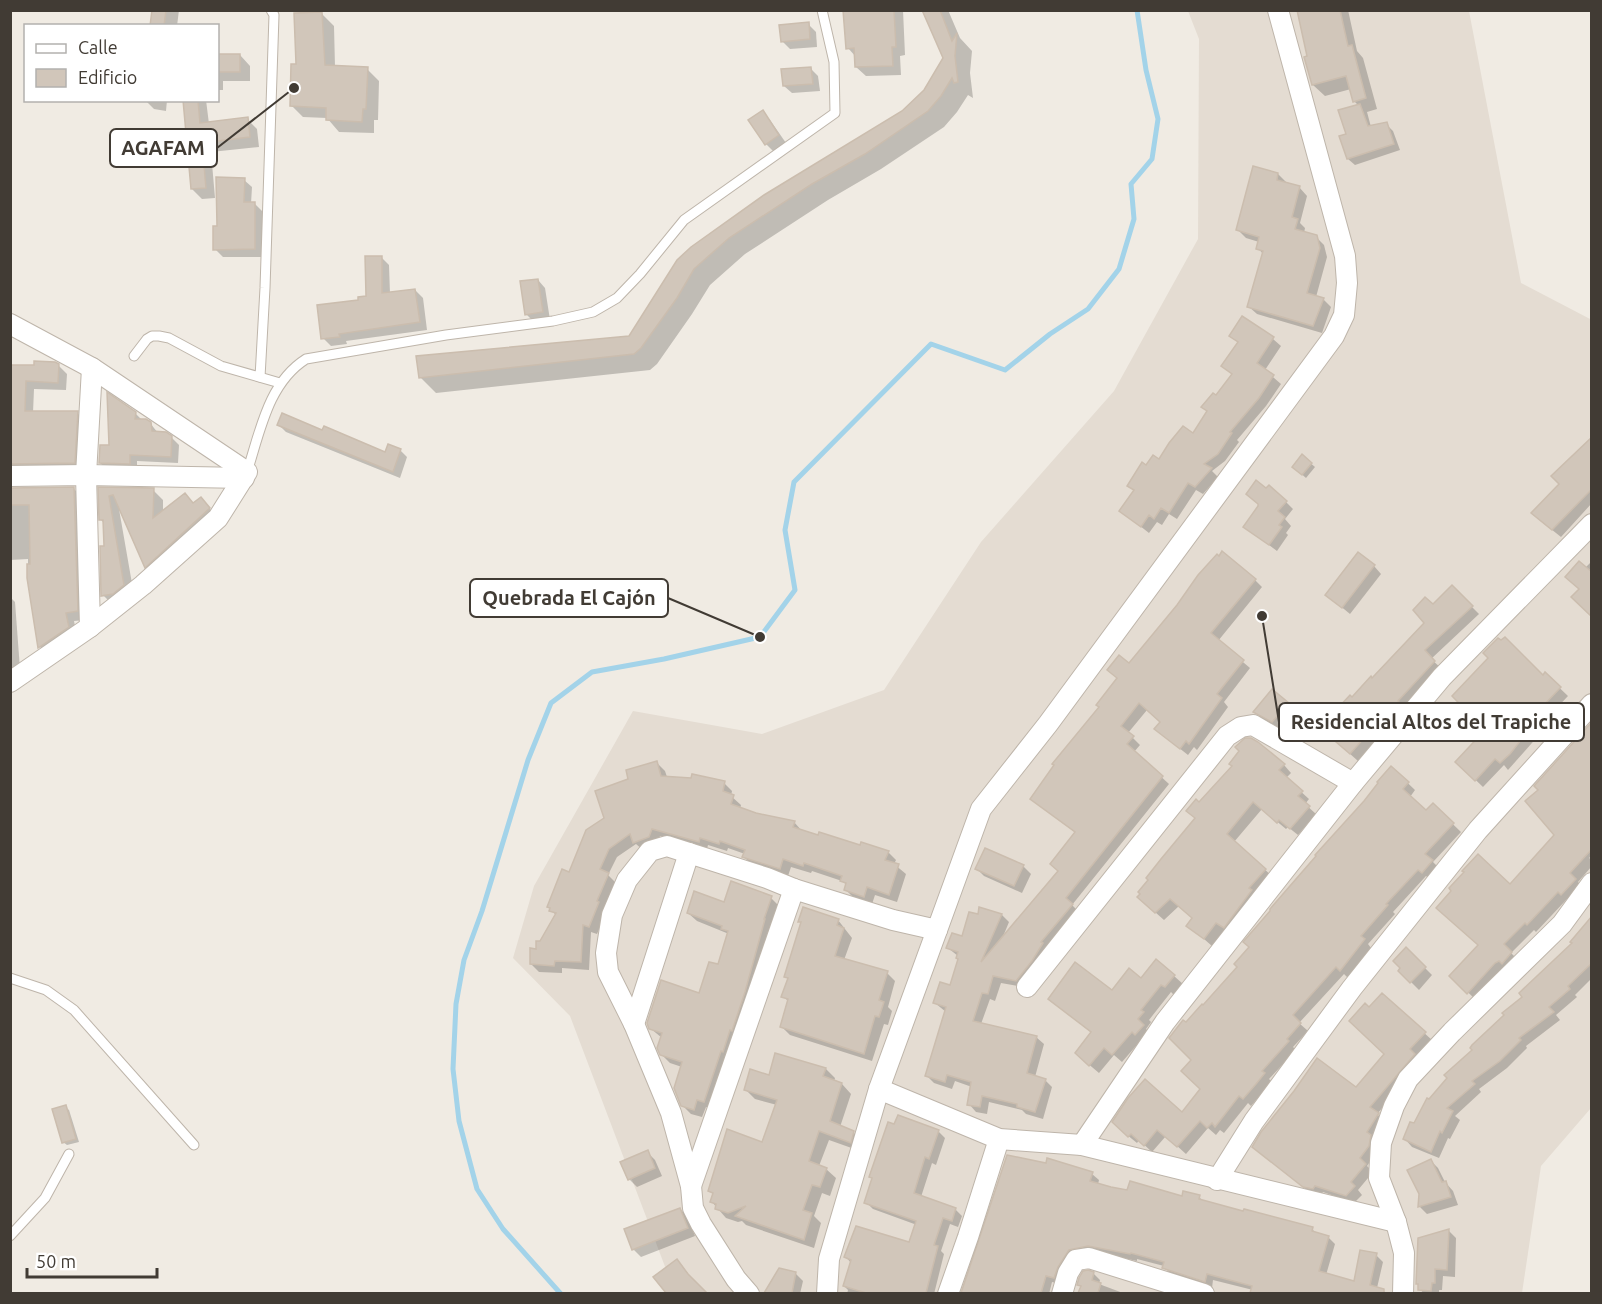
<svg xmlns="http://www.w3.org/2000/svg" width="1602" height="1304" viewBox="0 0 1602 1304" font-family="Ubuntu,sans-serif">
	<rect width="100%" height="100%" fill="#f0ebe3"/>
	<polygon fill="#e4dcd2" points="1188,11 1469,11 1521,283 1592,320 1591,1108 1541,1166 1522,1293 675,1293 570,1016 513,958 534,886 633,711 762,734 884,690 981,542 1114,391 1198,239 1199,39"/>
	<g fill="#0003">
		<polygon points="153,10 179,10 177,26 151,26"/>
		<polygon points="844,10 903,10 905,55 900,56 901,75 866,76 856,67 856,57 848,48"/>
		<polygon points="924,10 948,10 960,38 972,51 970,73 973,98 968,95 957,112 944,127 881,169 828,200 745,254 710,285 692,314 657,364 650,370 436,393 420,377 630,337 678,261 903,112 925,91 945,58"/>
		<polygon points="1298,10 1348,10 1357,51 1363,58 1377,109 1367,112 1371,127 1386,124 1393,131 1400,150 1355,165 1348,159 1348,135 1359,106 1354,101 1351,89 1325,96 1313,85"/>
		<polygon points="322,14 334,26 335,67 367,69 379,81 378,120 374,120 374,133 339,132 327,118 303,117 291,105 297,66"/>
		<polygon points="808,24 816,32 817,47 790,49 782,41"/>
		<polygon points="218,54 240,55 250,66 250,81 223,81 223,90 218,90"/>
		<polygon points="810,68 818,76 820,91 792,93 784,86"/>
		<polygon points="145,100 167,100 166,111 154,109"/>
		<polygon points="185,100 206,100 209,124 247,119 257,129 259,147 211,152 215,198 202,199 192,189"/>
		<polygon points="762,112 770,120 786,143 774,152 766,144"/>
		<polygon points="1278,174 1286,182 1299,187 1307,196 1300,223 1305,228 1304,233 1316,237 1324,245 1327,257 1316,297 1323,299 1331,307 1322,333 1257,314 1248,306 1263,254 1258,248 1259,242 1246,238 1238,230"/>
		<polygon points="244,180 252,187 251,204 255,204 263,212 262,257 223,257 215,249 218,228"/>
		<polygon points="381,257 389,265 390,294 415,290 423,298 427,330 346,341 347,344 331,346 323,338 360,301 367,297"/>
		<polygon points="538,280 545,288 550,320 534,322 526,314"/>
		<polygon points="1242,318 1273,339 1281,346 1265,370 1281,384 1266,406 1237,440 1239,442 1225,461 1212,471 1218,477 1203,494 1196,490 1177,519 1169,514 1162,525 1157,522 1149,533 1121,511 1135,491 1129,485 1147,467 1160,462 1193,435 1216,397 1233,375 1223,365 1239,343 1231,335"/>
		<polygon points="58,365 67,374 66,390 34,389 33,413 77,413 86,421 83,471 10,477 10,366"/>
		<polygon points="135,413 142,420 150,423 158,433 171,437 179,445 178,463 137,461 137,471 108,470 100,463"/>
		<polygon points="279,425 323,432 385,454 400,450 407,457 400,478 286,432"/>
		<polygon points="1592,439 1592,503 1561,537 1541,521 1561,484 1553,476"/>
		<polygon points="1302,456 1315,467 1306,478 1297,470"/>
		<polygon points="10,489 74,489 82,497 86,620 74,621 77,636 48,655 40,647 28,578 28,559 10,560"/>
		<polygon points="100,489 153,490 163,500 163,512 194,504 201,499 219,519 156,577 146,567 119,509 134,595 113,605 103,595 106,548 105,524 101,520"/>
		<polygon points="1286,502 1293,509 1285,519 1291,526 1286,533 1288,535 1277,551 1245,527 1259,506"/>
		<polygon points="1592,561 1592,617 1573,597 1581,590 1585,568"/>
		<polygon points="1374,566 1381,574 1350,614 1327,595"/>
		<polygon points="1255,580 1262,587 1218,641 1250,668 1224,702 1228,707 1197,750 1194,747 1188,755 1164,736 1161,722 1147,710 1128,733 1140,745 1134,752 1169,784 1072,905 1079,912 1024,987 1001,983 995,1001 990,999 981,1024 1036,1037 1044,1044 1035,1077 1045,1080 1052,1087 1043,1119 1026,1114 1022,1110 989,1102 987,1114 976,1112 969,1104 972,1087 955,1081 952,1089 934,1083 926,1075 946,1012 935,1003 951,987 960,960 958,956 948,948 963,938 979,916 981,909 1002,915 1009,922 1002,939 1059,872 1076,833 1032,799 1101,707 1129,665"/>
		<polygon points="1452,587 1479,614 1431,659 1442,669 1376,745 1373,743 1358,761 1330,736 1352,699 1426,623 1433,606"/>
		<polygon points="10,597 15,602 20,669 10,670"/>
		<polygon points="1545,674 1568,696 1549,716 1551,718 1536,732 1539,735 1508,770 1504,765 1483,787 1457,762"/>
		<polygon points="1288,704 1295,712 1281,729 1263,719 1255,712"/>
		<polygon points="1592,727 1592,855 1589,858 1592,860 1592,866 1578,882 1585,889 1572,904 1567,899 1536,932 1534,930 1511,953 1519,961 1476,1000 1451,976 1480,945 1510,886 1556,835 1540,790"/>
		<polygon points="657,763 665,771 667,777 724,783 732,791 731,796 741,805 740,809 794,822 802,831 888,852 896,860 894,864 906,874 897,902 875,895 872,904 854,898 845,889 847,885 842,881 812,871 811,873 791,867 788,876 752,865 744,857 745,854 728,848 727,851 708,845 707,849 660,836 657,845 643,850 636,844 617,857 608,875 616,883 607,911 597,934 591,932 589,970 562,968 562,973 539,972 531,964 556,915 551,910 569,874 630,780"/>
		<polygon points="1284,765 1291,773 1286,778 1309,799 1305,804 1316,814 1298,835 1288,827 1286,829 1262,809 1234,842 1273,877 1232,935 1225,929 1212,946 1188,925 1193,919 1179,906 1164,920 1147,905 1196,819 1199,804"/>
		<polygon points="1392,768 1415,790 1410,797 1426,812 1433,805 1461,832 1433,862 1440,869 1431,880 1426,876 1393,912 1395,914 1368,944 1371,948 1348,978 1344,974 1299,1023 1308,1031 1293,1047 1296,1050 1269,1079 1272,1082 1263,1092 1251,1106 1248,1103 1224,1133 1220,1130 1216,1135 1208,1128 1186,1154 1166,1136 1152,1152 1139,1140 1137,1143 1121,1130 1183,1114 1202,1089 1186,1024 1239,967"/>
		<polygon points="1023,866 1031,874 1022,893 984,876 977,869"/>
		<polygon points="771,898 779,906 712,1109 706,1107 702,1117 691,1114 682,1105 682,1067 670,1063 661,1054 662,1038 650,1028 700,995 719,966 729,934 697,921 688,913 724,904"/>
		<polygon points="838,920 852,938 844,960 887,973 895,981 888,1007 892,1011 888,1025 884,1024 872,1061 790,1035 781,1026 789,1002 783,996 789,980 785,976 802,923 800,921"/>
		<polygon points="1592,927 1592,978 1575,995 1577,997 1556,1015 1560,1020 1526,1046 1527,1048 1507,1068 1479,1089 1481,1092 1455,1116 1460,1120 1450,1139 1448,1138 1439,1158 1412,1147 1405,1139 1430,1101 1474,1050"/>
		<polygon points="1406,949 1432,975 1419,990 1400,971"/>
		<polygon points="1174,976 1183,984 1174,995 1171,992 1149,1020 1151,1022 1146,1029 1152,1035 1142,1039 1122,1062 1114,1055 1099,1073 1086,1062 1092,1033 1050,999 1112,992 1141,980"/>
		<polygon points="1382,995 1432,1040 1422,1062 1377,1114 1385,1122 1376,1153 1367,1166 1373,1172 1358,1190 1362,1195 1354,1203 1323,1192 1320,1196 1312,1194 1261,1154 1356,1089 1386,1055 1369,1009"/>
		<polygon points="826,1069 835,1078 834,1082 842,1084 851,1094 840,1127 853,1132 863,1142 860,1151 829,1140 819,1166 826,1169 836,1178 830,1196 822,1193 814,1216 821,1223 814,1248 746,1225 742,1221 738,1222 726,1218 712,1202 714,1195 709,1190 763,1144 777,1105 755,1099 746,1090 770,1077"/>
		<polygon points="65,1107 69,1110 79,1142 67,1145 63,1142"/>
		<polygon points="938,1131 945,1138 936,1165 932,1163 921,1197 955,1209 962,1216 958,1227 950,1224 941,1251 944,1254 934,1294 847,1294 848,1290 844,1286 851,1263 846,1257 910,1244 917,1225 873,1209 866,1202 873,1179 870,1176"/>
		<polygon points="647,1152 655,1160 662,1176 637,1187 629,1179"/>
		<polygon points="1430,1160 1438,1168 1445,1182 1453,1191 1458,1205 1427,1214 1420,1207 1420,1194"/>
		<polygon points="1092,1174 1099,1180 1098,1184 1111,1188 1183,1198 1199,1197 1204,1202 1312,1229 1317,1234 1328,1237 1335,1244 1326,1275 1355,1283 1376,1255 1383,1262 1377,1288 1389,1294 1252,1294 1253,1290 1213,1280 1212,1288 1171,1275 1164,1266 1137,1259 1137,1261 1100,1253 1061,1284 1052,1282 1049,1294 962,1294 981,1241"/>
		<polygon points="680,1209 688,1217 695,1236 641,1257 633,1249"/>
		<polygon points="1449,1231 1456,1238 1455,1277 1443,1276 1442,1290 1439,1290 1439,1294 1424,1294 1420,1289"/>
		<polygon points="677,1261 684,1269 706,1294 668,1294 655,1277"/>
		<polygon points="780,1270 796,1274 803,1281 800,1294 766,1294"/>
		<polygon points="1093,1273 1100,1280 1099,1284 1123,1293 1079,1294 1081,1287 1079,1284"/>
	</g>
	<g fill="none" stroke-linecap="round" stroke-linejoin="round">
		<polyline stroke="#a3d3e9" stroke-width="5" points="561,1294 503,1229 477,1189 459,1121 453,1069 456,1004 464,960 482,911 528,760 551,703 592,672 664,659 760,637 795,590 785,530 794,482 931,344 1005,370 1050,334 1088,309 1119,269 1134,219 1131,184 1152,159 1158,119 1146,70 1137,10"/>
	</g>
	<g fill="#d1c6ba" stroke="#cbbdae" stroke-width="1.5">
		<polygon points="152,10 166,10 164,26 150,26"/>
		<polygon points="843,10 894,10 896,47 892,47 893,66 855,67 854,48 846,49"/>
		<polygon points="922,10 940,10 952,41 957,33 955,56 958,82 954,83 952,78 941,96 928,111 865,154 812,184 729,238 694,269 677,298 641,348 634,354 419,378 416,356 629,336 677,260 691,247 764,195 902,111 924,90 943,58"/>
		<polygon points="1297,10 1340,10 1348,46 1352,45 1366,98 1353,102 1346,76 1312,85 1304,57 1307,56"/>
		<polygon points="322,12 325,65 368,67 366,109 363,109 362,122 326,120 326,108 290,106 291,64 296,64 294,13"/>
		<polygon points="809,22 810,39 781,42 779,25"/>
		<rect x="218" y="54" width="22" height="18"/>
		<polygon points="811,67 813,84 783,86 781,69"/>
		<polygon points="183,100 198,100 200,123 248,117 250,137 202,143 206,188 191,189"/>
		<polygon points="1360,104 1368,126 1387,122 1394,144 1347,159 1339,136 1346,134 1338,110"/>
		<polygon points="763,110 779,135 765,145 748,120"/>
		<polygon points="1253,166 1278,173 1277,180 1300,186 1292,217 1298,219 1295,229 1317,235 1320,248 1307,293 1324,298 1313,326 1247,307 1263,251 1256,249 1259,237 1236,230"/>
		<polygon points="216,177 245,178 244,202 255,202 255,249 213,250 213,226 217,226"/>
		<polygon points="365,256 382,256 382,293 415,289 420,322 339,334 340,337 321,339 317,305 358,300 358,297 366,296"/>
		<polygon points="538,279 543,312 525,315 520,281"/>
		<polygon points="1242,316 1274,337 1257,363 1274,375 1259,398 1230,432 1232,433 1218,454 1204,464 1212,468 1195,487 1188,483 1169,513 1161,508 1154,519 1149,515 1141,527 1119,511 1134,490 1127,486 1142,462 1146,465 1153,455 1159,459 1169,443 1183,426 1193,433 1207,411 1201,407 1213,393 1216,395 1232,374 1221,366 1238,342 1229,336"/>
		<polygon points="34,361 55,362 59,364 58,383 26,381 25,411 78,411 75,463 10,464 10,365 34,365"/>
		<polygon points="107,392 136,412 135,419 146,419 151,422 152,431 166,432 172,436 171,457 130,455 130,464 99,463 100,445 109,445"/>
		<polygon points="282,413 322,430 324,426 385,452 388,444 401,449 393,472 277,425"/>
		<polygon points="1592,437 1592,489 1552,530 1531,513 1559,484 1551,476"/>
		<polygon points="1302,454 1312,463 1302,475 1292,467"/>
		<polygon points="1256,480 1266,488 1269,485 1287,501 1278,511 1285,517 1279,525 1282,527 1269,545 1243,527 1258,506 1258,504 1246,494"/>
		<polygon points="74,487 78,611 66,613 69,627 38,648 27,578 27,564 30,564 29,505 10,505 10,488"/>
		<polygon points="98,487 154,488 153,518 185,493 193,503 201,497 210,508 145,568 113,495 109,496 124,585 113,594 101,596 100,546 104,546 103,520 99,520"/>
		<polygon points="1222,551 1256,579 1211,633 1244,660 1217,694 1222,698 1189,744 1186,741 1180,749 1154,729 1160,722 1139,703 1121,726 1134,736 1127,744 1163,776 1066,898 1073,904 1041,942 1043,943 1032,961 1016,981 993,976 988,994 982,993 973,1021 1037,1036 1027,1073 1046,1079 1035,1112 1017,1107 1017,1104 982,1096 980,1107 967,1105 971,1082 947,1075 945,1082 925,1076 946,1007 933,1003 940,982 950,985 958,959 956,958 958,952 946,948 952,933 962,936 969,912 978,914 979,907 1002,914 981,962 1058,871 1050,864 1075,832 1030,799 1054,765 1052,764 1099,707 1096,705 1117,678 1107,670 1119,655 1129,663 1177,605 1198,575 1217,554 1219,556"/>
		<polygon points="1358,552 1375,565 1342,608 1325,595"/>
		<polygon points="1579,561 1592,572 1592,617 1571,597 1579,589 1565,577"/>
		<polygon points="1452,585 1473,606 1425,650 1435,661 1398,701 1400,703 1383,722 1367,739 1365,737 1350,754 1321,729 1323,724 1350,695 1352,697 1371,676 1372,678 1424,623 1413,610 1425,597 1433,604"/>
		<polygon points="1505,637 1543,675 1545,672 1561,687 1542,707 1545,709 1529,724 1532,726 1510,754 1500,763 1495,759 1475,781 1455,762 1485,730 1452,696 1488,658 1483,653 1498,638 1501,640"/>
		<polygon points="1272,689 1289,703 1272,722 1253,712"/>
		<polygon points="1592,722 1592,849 1570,873 1576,879 1561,895 1558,892 1527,925 1525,923 1504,944 1512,952 1502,964 1499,961 1495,963 1467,994 1449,976 1478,945 1436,908 1451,891 1449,888 1464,872 1462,871 1478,854 1510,884 1554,835 1525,801 1538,790 1534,786"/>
		<polygon points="1245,738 1251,738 1258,742 1285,764 1279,770 1303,791 1298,796 1310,806 1290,829 1279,820 1277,823 1253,802 1227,834 1266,869 1249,888 1252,890 1224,928 1216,923 1204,939 1186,926 1192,918 1170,899 1155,913 1137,897 1140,894 1138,892 1148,880 1146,878 1161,859 1195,818 1186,811 1196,799 1199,802 1232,766 1229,764 1239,751 1235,747"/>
		<polygon points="657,761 661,776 691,778 692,774 725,781 723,791 734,795 731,804 756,813 795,821 793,827 818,835 819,832 860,845 861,842 889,851 885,860 899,864 889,895 867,887 864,897 844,890 846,883 840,881 842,876 804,863 803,866 783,859 780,869 742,857 745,850 720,841 719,844 700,838 699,842 652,829 649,837 633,843 630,834 609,849 600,869 609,873 597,901 599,902 589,927 583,925 581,962 555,961 554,966 530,964 530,948 536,949 536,941 540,941 556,913 549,911 550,908 547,907 562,869 569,872 586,830 604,818 595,791 628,779 626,770"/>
		<polygon points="1391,766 1409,782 1403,789 1426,810 1433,803 1454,823 1425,854 1433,860 1422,873 1418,870 1386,904 1388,905 1361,936 1365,939 1340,971 1336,967 1293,1015 1301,1023 1287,1039 1289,1041 1262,1071 1265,1073 1256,1084 1243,1099 1239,1096 1215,1127 1212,1123 1207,1128 1200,1121 1177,1147 1157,1130 1144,1146 1131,1134 1128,1137 1112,1122 1128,1098 1145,1079 1182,1112 1200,1089 1181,1071 1191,1060 1169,1038 1183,1020 1186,1022 1202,1004 1203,1005 1237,967 1234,964 1249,947 1243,942 1270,911 1270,909 1316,856 1315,855 1364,801 1378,783 1377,782"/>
		<polygon points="985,848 1024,865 1014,886 975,869"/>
		<polygon points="731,881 772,896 764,919 765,919 745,992 732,1031 730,1030 723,1052 721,1051 704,1102 697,1100 694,1110 681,1106 674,1088 682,1062 660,1055 657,1048 662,1033 649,1029 647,1023 661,980 699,993 709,962 718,964 728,931 721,929 722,926 687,913 694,891 724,902"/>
		<polygon points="803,907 839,919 837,925 844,928 835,956 888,971 879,1000 884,1002 879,1017 875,1016 864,1054 780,1027 788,999 781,997 788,978 784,977 801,922 798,922"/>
		<polygon points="1592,916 1592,963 1568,986 1570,989 1549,1007 1554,1012 1519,1038 1521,1040 1500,1061 1472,1081 1475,1084 1447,1108 1453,1111 1442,1133 1440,1131 1431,1152 1403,1139 1410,1122 1414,1123 1427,1098 1429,1099 1447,1078 1444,1075 1472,1050 1470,1048 1472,1045 1504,1015 1502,1013 1522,997 1519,993 1572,943 1570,942"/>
		<polygon points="1406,947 1426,967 1410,983 1398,971 1400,968 1393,961"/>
		<polygon points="1156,959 1175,975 1165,987 1161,985 1141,1010 1144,1012 1138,1019 1144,1025 1135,1035 1132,1032 1112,1055 1104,1048 1089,1066 1075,1053 1091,1032 1048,999 1075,962 1112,990 1129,968 1141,978"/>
		<polygon points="1382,993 1426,1032 1410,1049 1415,1054 1370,1107 1379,1113 1367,1132 1371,1135 1369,1146 1360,1158 1366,1164 1351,1182 1355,1186 1346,1196 1315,1186 1313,1189 1303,1187 1252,1147 1261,1132 1294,1091 1317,1058 1356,1087 1384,1054 1349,1021 1365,1003 1369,1007"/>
		<polygon points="775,1053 826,1068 823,1076 842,1083 830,1121 854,1131 851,1143 819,1131 809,1161 827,1168 820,1187 812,1185 803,1210 812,1213 804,1240 735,1216 746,1206 728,1213 715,1209 716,1204 710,1202 713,1193 708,1191 727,1129 762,1142 777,1100 744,1090 750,1069 769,1075"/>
		<polygon points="66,1105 76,1139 62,1143 52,1109"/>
		<polygon points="898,1115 939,1130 929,1159 925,1157 914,1193 956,1208 952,1221 943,1218 934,1245 938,1246 926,1293 866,1293 843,1286 851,1260 844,1257 856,1226 909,1242 916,1221 864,1203 872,1178 869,1177 888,1122 894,1124"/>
		<polygon points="648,1150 655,1168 628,1180 620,1162"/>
		<polygon points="1007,1155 1046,1163 1047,1158 1093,1172 1090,1181 1111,1187 1127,1190 1130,1181 1182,1196 1183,1191 1200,1195 1199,1199 1243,1211 1244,1209 1313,1227 1312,1231 1329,1236 1319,1271 1354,1281 1360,1250 1377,1253 1370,1285 1384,1289 1384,1293 1250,1293 1252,1286 1207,1274 1205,1282 1162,1268 1164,1262 1131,1253 1130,1254 1088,1246 1069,1250 1058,1267 1054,1278 1046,1276 1041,1293 961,1293"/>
		<polygon points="1431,1159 1442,1182 1446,1181 1451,1197 1418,1207 1419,1194 1407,1170"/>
		<polygon points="680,1208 688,1228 632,1250 624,1229"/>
		<polygon points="1449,1229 1447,1270 1435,1269 1435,1283 1432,1283 1431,1291 1418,1290 1418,1284 1416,1284 1418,1238"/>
		<polygon points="677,1259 688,1274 707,1293 666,1293 653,1277"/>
		<polygon points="779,1268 796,1272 792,1293 764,1293"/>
		<polygon points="1088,1270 1094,1272 1092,1280 1101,1283 1098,1293 1078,1293 1081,1286 1077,1285 1079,1278 1083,1271"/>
	</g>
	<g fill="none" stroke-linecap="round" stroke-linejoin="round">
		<g stroke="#beb5aa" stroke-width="11">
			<g id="service">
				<polyline points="134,356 147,339 152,336 159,336 169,338 221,366 280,383"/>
				<polyline points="260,377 265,288 274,15 271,10"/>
				<path d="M 247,472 C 260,432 268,383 306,359 L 446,335 L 553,321 L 593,312 L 617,298 L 640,274 L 684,220 L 835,113 L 834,62 L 822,10"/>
				<polyline points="10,978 46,990 74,1010 194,1145"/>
				<polyline points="10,1236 45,1198 69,1154"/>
			</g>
		</g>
		<g stroke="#beb5aa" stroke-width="22">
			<g id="minor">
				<polyline points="10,324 92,368 247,472 218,518 143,585 90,627 10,682"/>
				<polyline points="10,476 86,475 244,478"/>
				<polyline points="90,627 86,475 92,368"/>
				<polyline points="1027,987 1227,736 1241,727 1253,725 1353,783"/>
				<polyline points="634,1024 689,853"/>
				<polyline points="879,1089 999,1139 1082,1145 1396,1222"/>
				<polyline points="1082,1145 1165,1022 1353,783 1442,677 1592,524"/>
				<polyline points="1217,1180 1254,1121 1352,988 1478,830 1592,704"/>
				<polyline points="691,1186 794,889"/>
				<polyline points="749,1294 736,1279 701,1224 693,1208 691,1186 671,1113 634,1024 608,972 606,953 612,915 627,880 650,851 667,846 767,878 794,889 893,920 937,930 981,809 1048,724 1334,336 1344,315 1347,283 1345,256 1278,10"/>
				<polyline points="827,1294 829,1259 879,1089 937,930"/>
				<polyline points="948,1294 968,1237 999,1139"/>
				<polyline points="1062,1294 1068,1273 1076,1260 1089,1258 1204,1294"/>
				<polyline points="1403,1294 1404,1253 1396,1222 1379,1178 1381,1143 1394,1106 1408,1079 1452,1032 1562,924 1592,883"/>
			</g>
		</g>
		<use href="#service" stroke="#fff" stroke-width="9"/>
		<use href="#minor" stroke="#fff" stroke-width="20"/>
	</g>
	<path fill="none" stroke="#413b34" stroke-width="2" d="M294 88L217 148M760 637L668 598M1262 616L1279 722"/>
	<g fill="#413b34" stroke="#fff" stroke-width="2">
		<circle cx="294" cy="88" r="6"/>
		<circle cx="760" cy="637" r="6"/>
		<circle cx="1262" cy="616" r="6"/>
	</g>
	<g fill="#fff" stroke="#413b34" stroke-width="2">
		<rect x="110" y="129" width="107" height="38" rx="6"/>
		<rect x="470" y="579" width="198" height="38" rx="6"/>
		<rect x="1279" y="703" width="305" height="38" rx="6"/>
	</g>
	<g font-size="20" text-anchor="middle" font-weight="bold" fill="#413b34">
		<text x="163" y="155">AGAFAM</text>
		<text x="569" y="605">Quebrada El Cajón</text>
		<text x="1431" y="729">Residencial Altos del Trapiche</text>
	</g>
	<rect width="1602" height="1304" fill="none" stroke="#413b34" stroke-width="24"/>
	<rect x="24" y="24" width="195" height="78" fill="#ffffff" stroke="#b3b1ae" stroke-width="1.5"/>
	<rect x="36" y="44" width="30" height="9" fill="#ffffff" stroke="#b3b1ae" stroke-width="1.5"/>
	<text x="78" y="54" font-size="18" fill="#413b34">Calle</text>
	<rect x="36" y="69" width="30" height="18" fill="#d1c6ba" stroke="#b3b1ae" stroke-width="1.5"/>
	<text x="78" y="84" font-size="18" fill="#413b34">Edificio</text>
	<path d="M27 1268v9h130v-9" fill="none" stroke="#413b34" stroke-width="3"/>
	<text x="36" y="1268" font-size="18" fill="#413b34" stroke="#ffffff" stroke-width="4.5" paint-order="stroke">50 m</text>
</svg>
